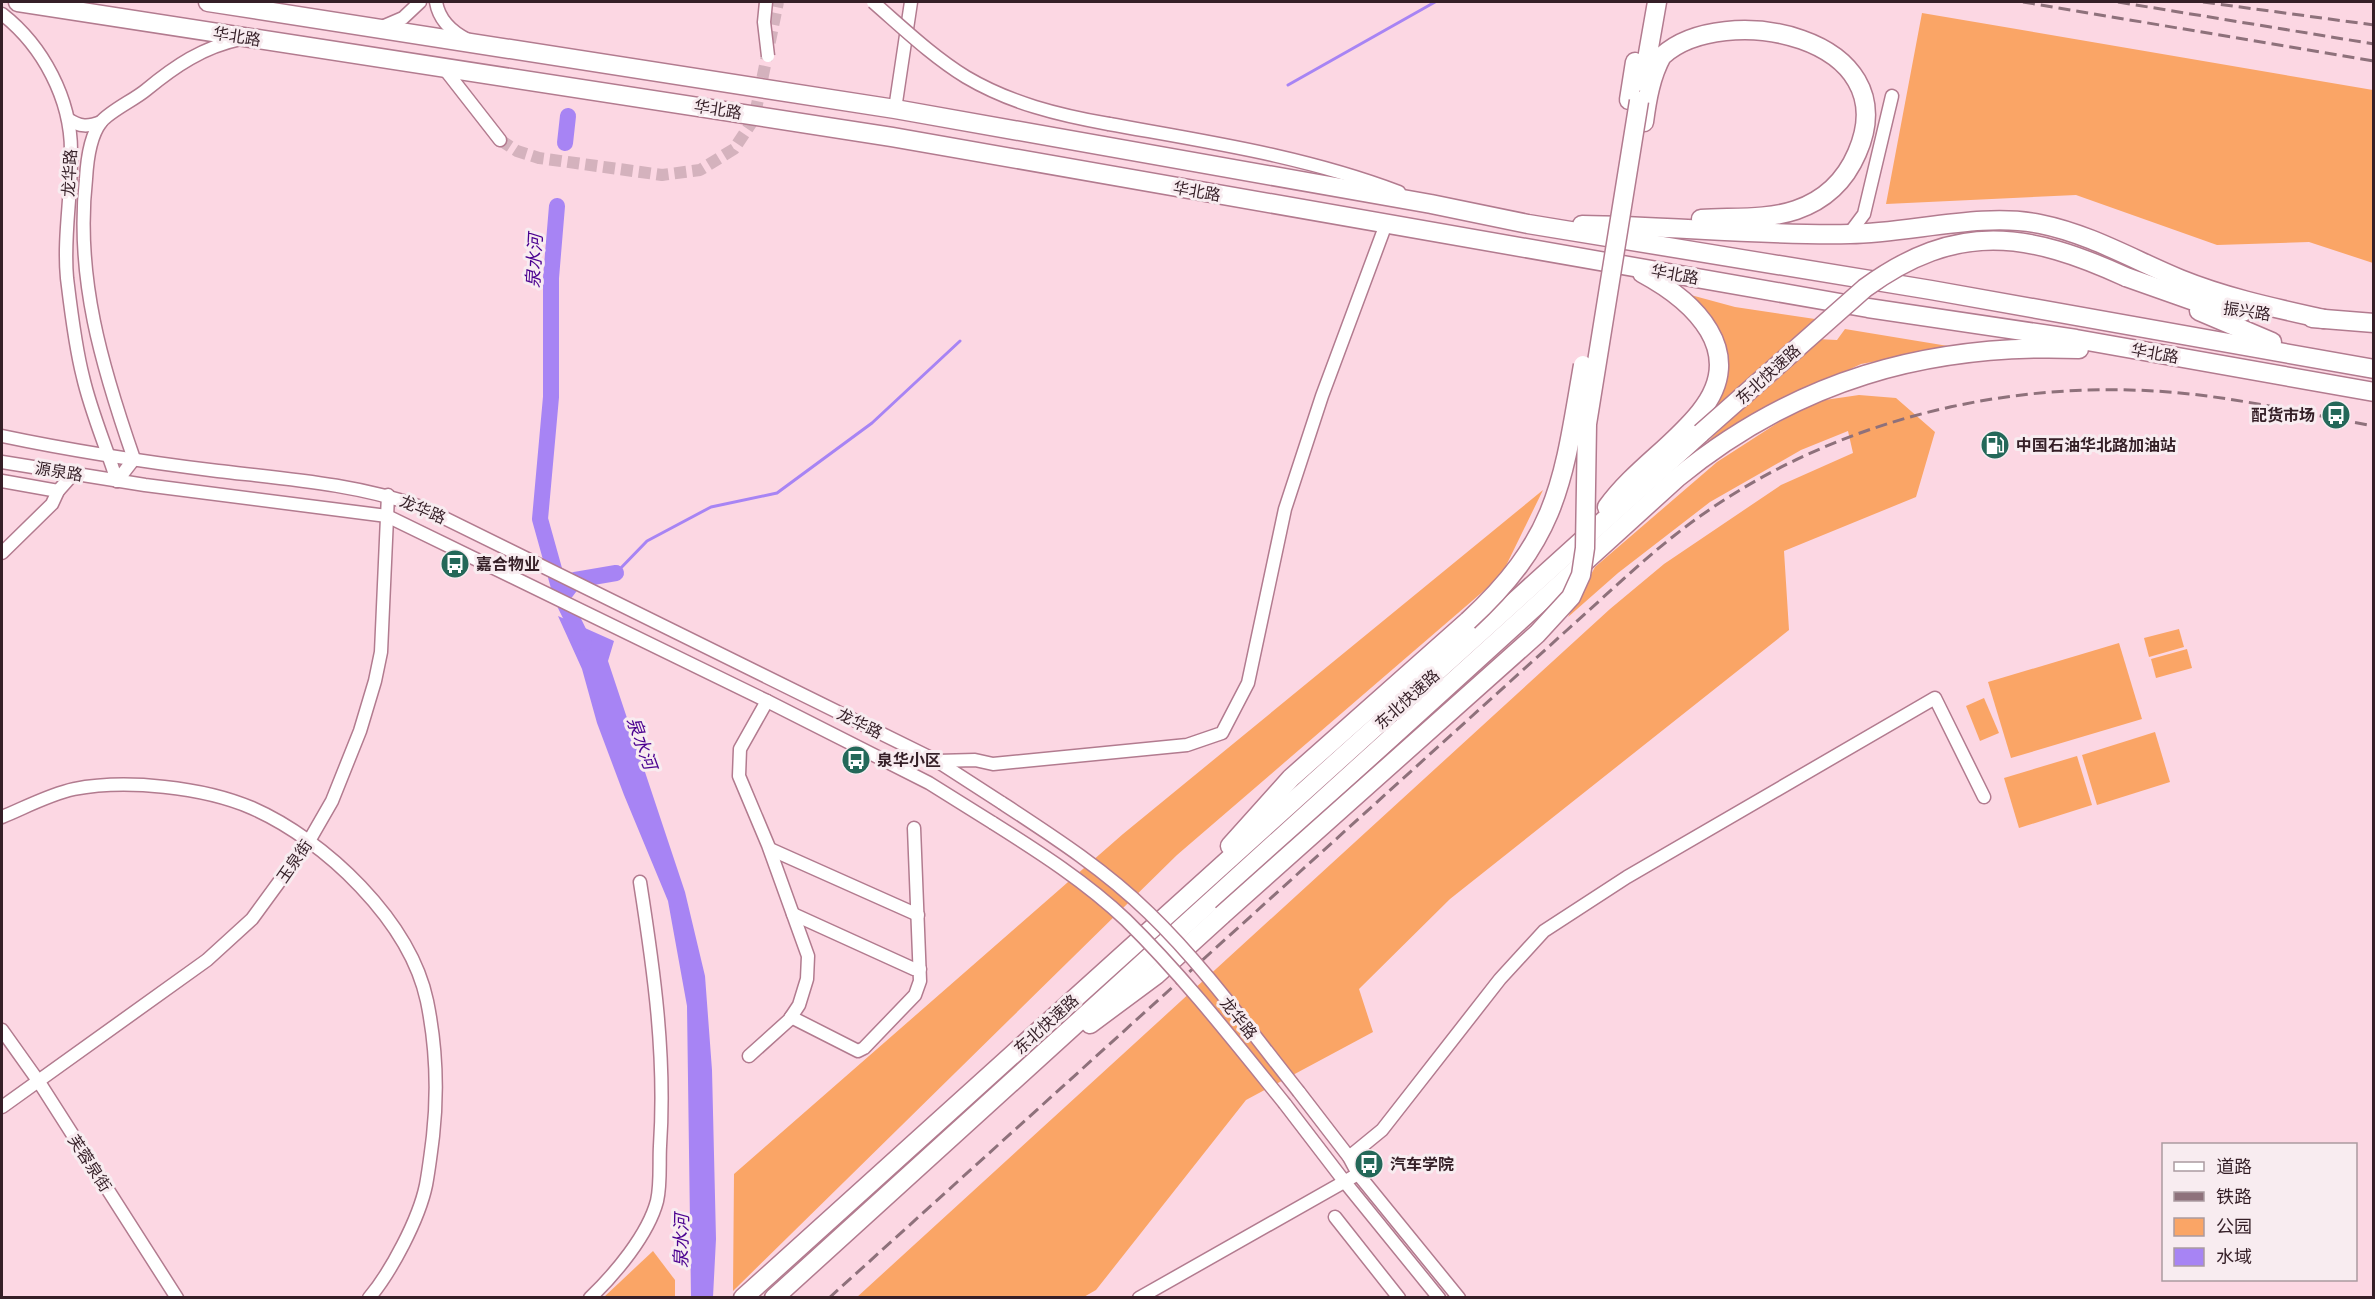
<svg xmlns="http://www.w3.org/2000/svg" width="2375" height="1299" viewBox="0 0 2375 1299" font-family="'IBM Plex Serif','Noto Sans SC',serif">
	<rect width="100%" height="100%" fill="#fcd7e3"/>
	<g fill="#faa566">
		<polygon points="1922,13 2373,90 2373,263 2309,242 2217,245 2076,195 1886,204"/>
		<polygon points="1687,294 1735,307 1815,319 1706,417 1725,369"/>
		<polygon points="1845,329 1954,347 1861,364 1768,408 1707,442 1817,339 1837,340"/>
		<polygon points="1859,395 1896,398 1935,432 1916,497 1784,551 1789,630 1450,899 1359,989 1373,1032 1246,1100 1096,1290 1082,1298 856,1298 1610,609 1664,564 1781,485 1853,453 1848,431 1801,450 1710,502 1618,573 1568,617 1595,567 1717,462 1779,422 1818,401"/>
		<polygon points="1543,490 1501,576 1177,855 733,1291 734,1174 1123,834"/>
		<polygon points="2179,629 2184,647 2149,657 2144,638"/>
		<polygon points="2119,643 2142,719 2011,758 1988,682"/>
		<polygon points="2187,649 2192,668 2156,678 2151,659"/>
		<polygon points="1984,698 1999,733 1980,741 1966,706"/>
		<polygon points="2155,732 2170,782 2097,805 2082,755"/>
		<polygon points="2077,756 2092,805 2019,828 2004,778"/>
		<polygon points="653,1251 675,1280 675,1297 604,1297"/>
	</g>
	<polygon fill="#a784f4" points="558,616 614,641 608,661 685,892 705,976 712,1070 716,1239 713,1297 691,1297 687,1006 668,901 624,795 597,723 582,669"/>
	<g fill="none" stroke-linecap="round" stroke-linejoin="round">
		<g stroke="#a784f4" stroke-width="3">
			<polyline points="1288,85 1435,2"/>
			<polyline points="616,573 647,541 711,507 777,493 872,423 960,341"/>
		</g>
		<g stroke="#a784f4" stroke-width="16">
			<polyline points="565,143 568,116"/>
			<polyline points="557,206 551,278 551,397 540,519 562,598 584,643"/>
			<polyline points="566,592 575,580 616,573"/>
		</g>
		<polyline stroke="#d4b2bd" stroke-width="12" stroke-dasharray="12 6" stroke-linecap="butt" points="500,140 517,151 539,158 662,175 700,170 734,149 754,119 778,2"/>
		<g stroke="#b27b8f" stroke-width="15">
			<g id="minor">
				<path d="M 436,2 C 439,20 452,32 468,40"/>
				<path d="M 2,14 C 43,46 71,99 71,151 C 72,194 63,236 67,278 C 71,311 75,346 83,377 C 91,412 106,446 117,481"/>
				<polyline points="382,27 403,18 420,2"/>
				<polyline points="443,67 500,140"/>
				<polyline points="895,109 911,2"/>
				<path d="M 68,119 C 80,127 88,127 101,122"/>
				<path d="M 1109,124 C 1208,142 1304,156 1399,192"/>
				<polyline points="1849,234 1864,214 1892,96"/>
				<path d="M 2,436 C 73,451 145,462 218,471 C 288,479 358,484 424,508 L 937,761 L 1002,803"/>
				<polyline points="2,462 145,485 387,516 767,701 929,783 993,823"/>
				<polyline points="2,481 58,491"/>
				<path d="M 117,481 L 134,459 C 102,367 75,277 86,179 C 87,161 90,136 101,122 C 110,111 134,100 146,90 C 175,66 203,47 241,39"/>
				<polyline points="2,553 52,504 58,491 74,473"/>
				<polyline points="937,761 975,760 993,764 1187,745 1222,733 1248,683 1285,509 1322,396 1386,224"/>
				<path d="M 2,817 C 24,808 50,794 74,789 C 126,779 203,787 252,808 C 325,840 410,921 427,1001 C 436,1045 438,1091 433,1136 C 431,1152 429,1169 426,1185 C 419,1219 391,1272 369,1298"/>
				<polyline points="770,849 918,915"/>
				<polyline points="793,914 914,969 920,969"/>
				<polyline points="791,1017 858,1051 864,1048 915,995 920,981 914,828"/>
				<polyline points="2,1030 39,1082 177,1298"/>
				<polyline points="749,1056 789,1020 799,1005 807,979 808,956 768,845 739,776 740,749 767,701"/>
				<polyline points="1299,1092 1349,1157 1358,1174 1459,1298"/>
				<polyline points="1285,1104 1344,1181 1439,1298"/>
				<polyline points="2,1107 207,960 252,919 309,841 332,801 360,731 375,681 381,652 388,495"/>
				<polyline points="1349,1157 1382,1130 1500,979 1544,931 1627,877 1935,698 1984,797"/>
				<polyline points="1335,1217 1399,1298"/>
				<path d="M 590,1298 C 615,1274 648,1235 657,1201 C 661,1184 659,1163 660,1146 C 666,1056 654,971 640,882"/>
				<polyline points="1139,1298 1358,1174"/>
			</g>
		</g>
		<g stroke="#b27b8f" stroke-width="21">
			<g id="highway">
				<polyline points="18,2 892,137 1868,308 2076,339 2374,392"/>
				<polyline points="208,2 895,109 1431,204 1528,224 1931,290 2374,369"/>
				<polyline points="1643,82 1657,2"/>
				<polyline points="1629,100 1635,62"/>
				<path d="M 1644,122 C 1647,99 1651,76 1662,56 C 1723,0 1908,36 1857,153 C 1845,181 1825,200 1796,210 C 1767,220 1731,217 1701,219"/>
				<path d="M 1582,225 C 1671,226 1761,236 1850,234 C 1911,233 1982,212 2040,224 C 2090,234 2134,260 2180,279 C 2227,298 2275,308 2324,319"/>
				<polyline points="2126,277 2194,301 2243,312"/>
				<polyline points="2199,311 2272,342"/>
				<polyline points="2312,318 2374,323"/>
				<path d="M 1607,507 C 1634,470 1672,447 1700,412 C 1749,352 1694,301 1642,273"/>
				<polyline points="1230,846 1291,778 1468,621"/>
				<polyline points="1090,1024 1156,975 1222,915"/>
				<polyline points="743,1298 1701,433"/>
				<path d="M 774,1298 L 1677,478 C 1795,381 1927,343 2079,349"/>
			</g>
		</g>
		<use href="#minor" stroke="#fff" stroke-width="12"/>
		<use href="#highway" stroke="#fff" stroke-width="18"/>
		<g stroke="#8e717b" stroke-width="3" stroke-dasharray="12 6" stroke-linecap="butt">
			<polyline points="2023,2 2374,61"/>
			<polyline points="2118,2 2374,44"/>
			<polyline points="2203,2 2374,25"/>
			<path d="M 829,1298 L 1566,631 C 1602,599 1637,565 1675,535 C 1809,429 1985,381 2154,391 C 2228,395 2301,413 2374,426"/>
		</g>
		<g stroke="#b27b8f" stroke-width="15" stroke-linecap="butt">
			<g id="minor-bridge">
				<polyline points="766,2 764,22 768,56"/>
				<path d="M 873,2 C 903,28 932,56 966,77 C 1010,103 1058,115 1109,124"/>
				<path d="M 1002,803 C 1054,837 1105,870 1149,913 C 1204,966 1251,1032 1299,1092"/>
				<path d="M 993,823 C 1039,852 1086,882 1126,920 C 1184,977 1234,1041 1285,1104"/>
			</g>
		</g>
		<g stroke="#b27b8f" stroke-width="21" stroke-linecap="butt">
			<g id="highway-bridge">
				<path d="M 1701,433 L 1865,288 C 1957,221 2028,232 2126,277"/>
				<path d="M 1468,621 C 1559,537 1563,481 1583,365"/>
				<polyline points="1222,915 1537,634 1571,597 1581,575 1585,548 1587,424 1639,101"/>
			</g>
		</g>
		<use href="#minor-bridge" stroke="#fff" stroke-width="12"/>
		<use href="#highway-bridge" stroke="#fff" stroke-width="18"/>
	</g>
	<defs>
		<g id="bus-disc" transform="scale(1.5)"><circle r="9.5" fill="#246859" stroke="#f8ecf0"/><path d="M-5-6H5V4H4V6H2V4H-2V6H-4V4H-5ZM-3.5-4V0h7V-4ZM-3.5 1.2v1.5H-2V1.2ZM2 1.2v1.5H3.5V1.2Z" fill="#fff"/></g>
		<g id="fuel-disc" transform="scale(1.5)"><circle r="9.5" fill="#246859" stroke="#f8ecf0"/><path d="M-5.5-6h7V0h2V4h1.3V-2.5L3-4.5l.8-.8L6-3V5H2.5V1h-1V6h-7ZM-4.2-4.7v3.2H.2V-4.7Z" fill="#fff"/></g>
	</defs>
	<g fill-rule="evenodd">
		<use href="#bus-disc" x="2336" y="415"/>
		<use href="#fuel-disc" x="1995" y="445"/>
		<use href="#bus-disc" x="455" y="564"/>
		<use href="#bus-disc" x="856" y="760"/>
		<use href="#bus-disc" x="1369" y="1164"/>
	</g>
	<g text-anchor="middle" dominant-baseline="central" stroke-width="6" stroke-linejoin="round" paint-order="stroke">
		<g font-size="16" fill="#351f27" stroke="#f8ecf0">
			<text transform="translate(237 36) rotate(9)">华北路</text>
			<text transform="translate(718 109) rotate(9)">华北路</text>
			<text transform="translate(69 173) rotate(-87)">龙华路</text>
			<text transform="translate(1197 191) rotate(10)">华北路</text>
			<text transform="translate(1675 274) rotate(10)">华北路</text>
			<text transform="translate(2247 311) rotate(8)">振兴路</text>
			<text transform="translate(2155 353) rotate(10)">华北路</text>
			<text transform="translate(1768 374) rotate(-42)">东北快速路</text>
			<text transform="translate(59 471) rotate(9)">源泉路</text>
			<text transform="translate(423 509) rotate(23)">龙华路</text>
			<text transform="translate(1407 699) rotate(-42)">东北快速路</text>
			<text transform="translate(860 723) rotate(26)">龙华路</text>
			<text transform="translate(294 861) rotate(-55)">玉泉街</text>
			<text transform="translate(1239 1018) rotate(51)">龙华路</text>
			<text transform="translate(1046 1024) rotate(-42)">东北快速路</text>
			<text transform="translate(90 1163) rotate(57)">芙蓉泉街</text>
		</g>
		<g font-size="16" font-weight="bold" fill="#351f27" stroke="#f8ecf0" text-anchor="start">
			<text x="2315" y="415" text-anchor="end">配货市场</text>
			<text x="2016" y="445">中国石油华北路加油站</text>
			<text x="476" y="564">嘉合物业</text>
			<text x="877" y="760">泉华小区</text>
			<text x="1390" y="1164">汽车学院</text>
		</g>
		<g font-size="18" font-style="italic" fill="#4a0090" stroke="#f8ecf0">
			<text transform="translate(534 261) rotate(-87)">泉水河</text>
			<text transform="translate(642 743) rotate(70)">泉水河</text>
			<text transform="translate(681 1241) rotate(-89)">泉水河</text>
		</g>
	</g>
	<rect width="2375" height="1299" fill="none" stroke="#351f27" stroke-width="6"/>
	<rect x="2162" y="1143" width="195" height="138" fill="#f8ecf0" stroke="#aa9aa0" stroke-width="1.5"/>
	<rect x="2174" y="1162" width="30" height="9" fill="#ffffff" stroke="#aa9aa0" stroke-width="1.5"/>
	<text x="2216" y="1173" font-size="18" fill="#351f27">道路</text>
	<rect x="2174" y="1192" width="30" height="9" fill="#8e717b" stroke="#aa9aa0" stroke-width="1.5"/>
	<text x="2216" y="1203" font-size="18" fill="#351f27">铁路</text>
	<rect x="2174" y="1218" width="30" height="18" fill="#faa566" stroke="#aa9aa0" stroke-width="1.5"/>
	<text x="2216" y="1233" font-size="18" fill="#351f27">公园</text>
	<rect x="2174" y="1248" width="30" height="18" fill="#a784f4" stroke="#aa9aa0" stroke-width="1.5"/>
	<text x="2216" y="1263" font-size="18" fill="#351f27">水域</text>
</svg>
